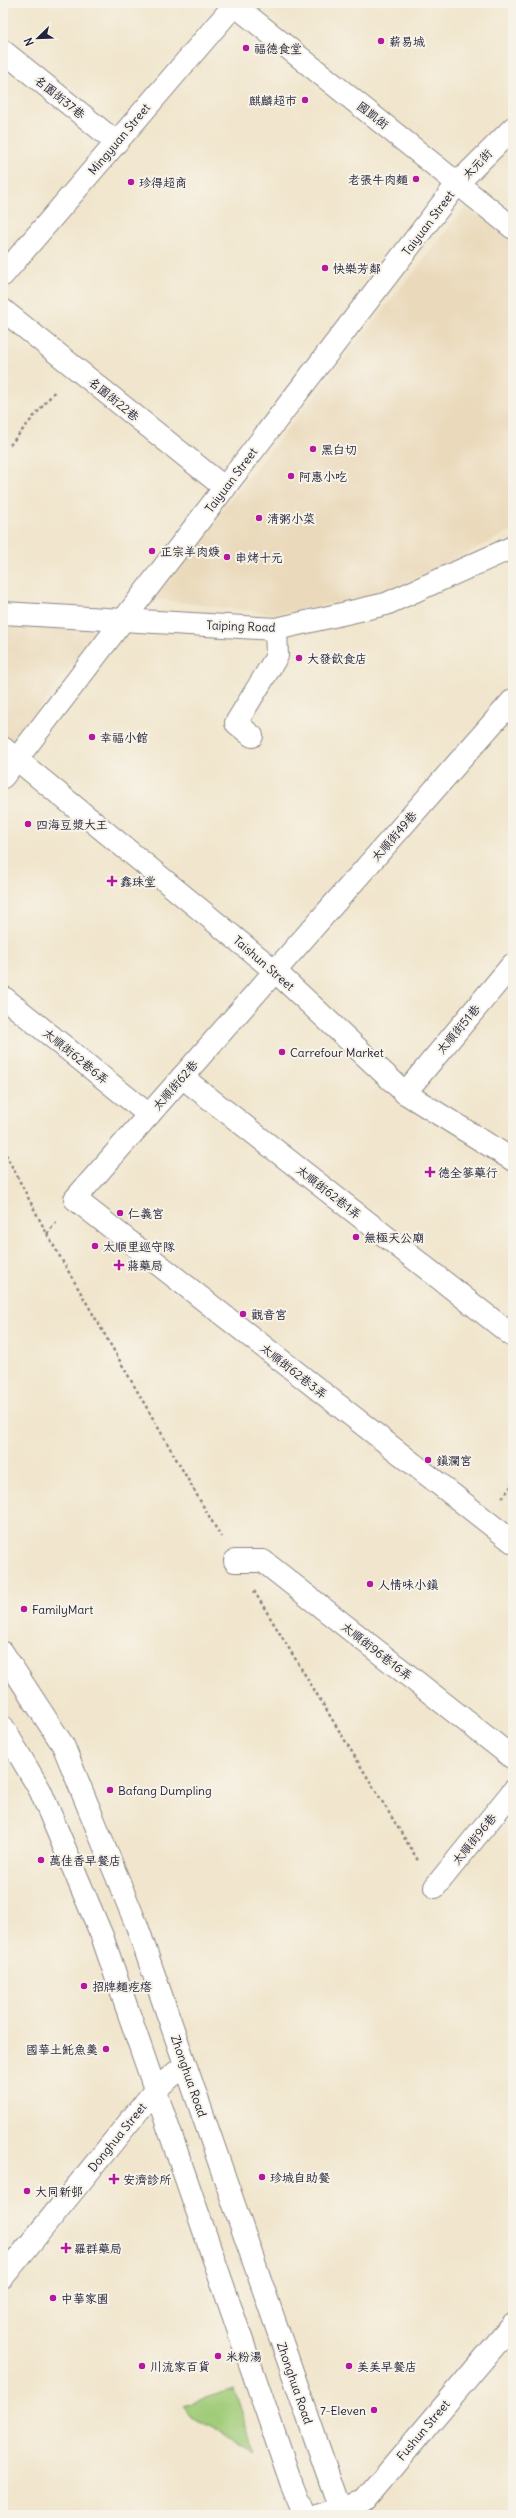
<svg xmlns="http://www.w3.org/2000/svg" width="516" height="2518" viewBox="0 0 516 2518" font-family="Delius,'LXGW WenKai TC',sans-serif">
	<rect width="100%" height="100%" fill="#f7f3e8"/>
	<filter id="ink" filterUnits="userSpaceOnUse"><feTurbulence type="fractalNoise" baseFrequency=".025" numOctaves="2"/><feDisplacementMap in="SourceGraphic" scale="8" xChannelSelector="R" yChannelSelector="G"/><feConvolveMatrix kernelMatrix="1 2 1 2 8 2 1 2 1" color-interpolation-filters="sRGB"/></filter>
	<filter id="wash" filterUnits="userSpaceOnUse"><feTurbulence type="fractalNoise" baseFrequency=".012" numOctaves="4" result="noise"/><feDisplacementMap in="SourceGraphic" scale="16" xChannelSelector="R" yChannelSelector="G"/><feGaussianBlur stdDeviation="0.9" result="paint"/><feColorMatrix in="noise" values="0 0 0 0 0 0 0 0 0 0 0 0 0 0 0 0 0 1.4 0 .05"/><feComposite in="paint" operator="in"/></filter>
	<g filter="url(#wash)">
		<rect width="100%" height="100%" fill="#f1e6cd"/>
		<g fill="#ead9ba">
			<polygon points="469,203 513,241 513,530 384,594 275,614 151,599"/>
			<polygon points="3,624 97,630 14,743 3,736"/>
		</g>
		<polygon fill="#a1cc79" stroke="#62775a" points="234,2389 254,2450 192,2417 183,2405"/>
	</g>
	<g filter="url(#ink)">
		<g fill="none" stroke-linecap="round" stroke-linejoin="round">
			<g stroke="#8a8484" stroke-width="24">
				<g id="minor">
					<polyline points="232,3 513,228"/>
					<polyline points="3,51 116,142"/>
					<polyline points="3,275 236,3"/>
					<polyline points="3,310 225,488"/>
					<polyline points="3,613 276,629 386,604 513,547"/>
					<polyline points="513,700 75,1199 513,1542"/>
					<polyline points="252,736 236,723 277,656 276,629"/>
					<polyline points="3,748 275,971 405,1093 513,1160"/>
					<polyline points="3,777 458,183 513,128"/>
					<polyline points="3,997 149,1115"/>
					<polyline points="182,1077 513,1336"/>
					<polyline points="405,1093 512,965"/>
					<polyline points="235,1561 263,1561 513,1758"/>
					<polyline points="3,1653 63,1745 137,1926 342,2515"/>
					<polyline points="3,1727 40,1790 102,1936 293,2488 304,2515"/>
					<polyline points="435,1887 513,1791"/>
					<polyline points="3,2277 156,2089 185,2065"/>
					<polyline points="319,2515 364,2501 513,2324"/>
				</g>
			</g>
			<g stroke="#8a8484" stroke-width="2.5" stroke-dasharray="3 3" stroke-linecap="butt">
				<polyline points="10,445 56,390"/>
				<polyline points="3,1149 47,1234 221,1537"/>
				<polyline points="47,1234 57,1221"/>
				<polyline points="502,1498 513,1484"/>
				<polyline points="254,1591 419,1862"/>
			</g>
			<use href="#minor" stroke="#fff" stroke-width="22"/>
		</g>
	</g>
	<g fill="#b5179e" stroke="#f7f3e8" stroke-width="1.5">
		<circle cx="381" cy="41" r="4"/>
		<circle cx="246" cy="48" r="4"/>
		<circle cx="305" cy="100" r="4"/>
		<circle cx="416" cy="179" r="4"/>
		<circle cx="131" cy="182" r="4"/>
		<circle cx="325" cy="268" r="4"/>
		<circle cx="313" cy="449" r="4"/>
		<circle cx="291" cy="476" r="4"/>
		<circle cx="259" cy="518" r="4"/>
		<circle cx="152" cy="551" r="4"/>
		<circle cx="227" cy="557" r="4"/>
		<circle cx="299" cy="658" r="4"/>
		<circle cx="92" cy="737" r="4"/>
		<circle cx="28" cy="824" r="4"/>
		<path d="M110 875h4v4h4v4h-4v4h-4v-4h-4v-4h4z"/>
		<circle cx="282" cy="1052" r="4"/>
		<path d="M428 1166h4v4h4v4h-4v4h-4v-4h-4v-4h4z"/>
		<circle cx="120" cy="1213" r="4"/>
		<circle cx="356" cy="1237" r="4"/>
		<circle cx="95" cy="1246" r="4"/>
		<path d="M117 1259h4v4h4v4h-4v4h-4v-4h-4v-4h4z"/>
		<circle cx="243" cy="1314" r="4"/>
		<circle cx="428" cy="1460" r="4"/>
		<circle cx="370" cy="1584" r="4"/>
		<circle cx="24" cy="1609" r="4"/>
		<circle cx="110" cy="1790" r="4"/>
		<circle cx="41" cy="1860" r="4"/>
		<circle cx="84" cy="1986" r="4"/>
		<circle cx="106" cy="2049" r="4"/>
		<circle cx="262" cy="2177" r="4"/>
		<path d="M112 2173h4v4h4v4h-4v4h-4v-4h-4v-4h4z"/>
		<circle cx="27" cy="2191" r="4"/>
		<path d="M64 2242h4v4h4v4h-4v4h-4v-4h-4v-4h4z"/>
		<circle cx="53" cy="2298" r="4"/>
		<circle cx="218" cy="2356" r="4"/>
		<circle cx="142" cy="2366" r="4"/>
		<circle cx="349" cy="2366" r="4"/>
		<circle cx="374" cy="2410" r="4"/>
	</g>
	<g text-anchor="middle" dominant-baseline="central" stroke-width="4" stroke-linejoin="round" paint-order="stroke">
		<g font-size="12" fill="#22223b" stroke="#f7f3e8" text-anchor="start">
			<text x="389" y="41">薪易城</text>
			<text x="254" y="48">福德食堂</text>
			<text x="297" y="100" text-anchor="end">麒麟超市</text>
			<text x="408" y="179" text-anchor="end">老張牛肉麵</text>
			<text x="139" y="182">珍得超商</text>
			<text x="333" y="268">快樂芳鄰</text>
			<text x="321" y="449">黑白切</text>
			<text x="299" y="476">阿惠小吃</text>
			<text x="267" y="518">清粥小菜</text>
			<text x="160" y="551">正宗羊肉焿</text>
			<text x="235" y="557">串烤十元</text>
			<text x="307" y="658">大發飲食店</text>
			<text x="100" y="737">幸福小館</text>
			<text x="36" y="824">四海豆漿大王</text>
			<text x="120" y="881">鑫珠堂</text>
			<text x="290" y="1052">Carrefour Market</text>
			<text x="438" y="1172">德全篸藥行</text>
			<text x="128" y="1213">仁義宮</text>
			<text x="364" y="1237">無極天公廟</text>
			<text x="103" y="1246">太順里巡守隊</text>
			<text x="127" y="1265">蔣藥局</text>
			<text x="251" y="1314">觀音宮</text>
			<text x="436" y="1460">鎮瀾宮</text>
			<text x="378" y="1584">人情味小鎮</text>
			<text x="32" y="1609">FamilyMart</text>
			<text x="118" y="1790">Bafang Dumpling</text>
			<text x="49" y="1860">萬佳香早餐店</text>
			<text x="92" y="1986">招牌麵疙瘩</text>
			<text x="98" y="2049" text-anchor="end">國華土魠魚羹</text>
			<text x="270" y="2177">珍城自助餐</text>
			<text x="123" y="2179">安濟診所</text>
			<text x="35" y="2191">大同新邨</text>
			<text x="74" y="2248">羅群藥局</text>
			<text x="61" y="2298">中華家園</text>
			<text x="226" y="2356">米粉湯</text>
			<text x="150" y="2366">川流家百貨</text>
			<text x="357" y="2366">美美早餐店</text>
			<text x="366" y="2410" text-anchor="end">7-Eleven</text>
		</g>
		<g font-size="12" fill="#22223b" stroke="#f7f3e8">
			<text transform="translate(60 97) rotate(39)">名園街37巷</text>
			<text transform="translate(373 115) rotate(38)">國凱街</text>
			<text transform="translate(119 139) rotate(-50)">Mingyuan Street</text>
			<text transform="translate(477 164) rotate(-46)">太元街</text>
			<text transform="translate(428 223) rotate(-53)">Taiyuan Street</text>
			<text transform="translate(114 399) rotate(39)">名園街22巷</text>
			<text transform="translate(231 480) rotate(-53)">Taiyuan Street</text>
			<text transform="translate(241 626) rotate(2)">Taiping Road</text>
			<text transform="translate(394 836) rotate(-49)">太順街49巷</text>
			<text transform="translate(264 963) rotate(41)">Taishun Street</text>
			<text transform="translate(458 1029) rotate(-50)">太順街51巷</text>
			<text transform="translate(76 1056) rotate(39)">太順街62巷6弄</text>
			<text transform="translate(175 1085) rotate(-49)">太順街62巷</text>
			<text transform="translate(329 1192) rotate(38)">太順街62巷1弄</text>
			<text transform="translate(294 1371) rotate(38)">太順街62巷3弄</text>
			<text transform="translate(377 1651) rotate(38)">太順街96巷16弄</text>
			<text transform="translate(474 1839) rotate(-51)">太順街96巷</text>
			<text transform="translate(189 2076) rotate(71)">Zhonghua Road</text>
			<text transform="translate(117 2137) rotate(-51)">Donghua Street</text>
			<text transform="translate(295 2383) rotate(71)">Zhonghua Road</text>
			<text transform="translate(423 2430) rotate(-50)">Fushun Street</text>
		</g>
	</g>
	<rect width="516" height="2518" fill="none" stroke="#f7f3e8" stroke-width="16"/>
	<g transform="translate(38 38) rotate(247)" stroke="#f7f3e8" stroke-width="3" paint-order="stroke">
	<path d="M0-3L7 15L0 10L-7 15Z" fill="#22223b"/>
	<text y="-6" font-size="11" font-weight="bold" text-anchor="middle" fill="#22223b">N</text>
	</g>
</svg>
